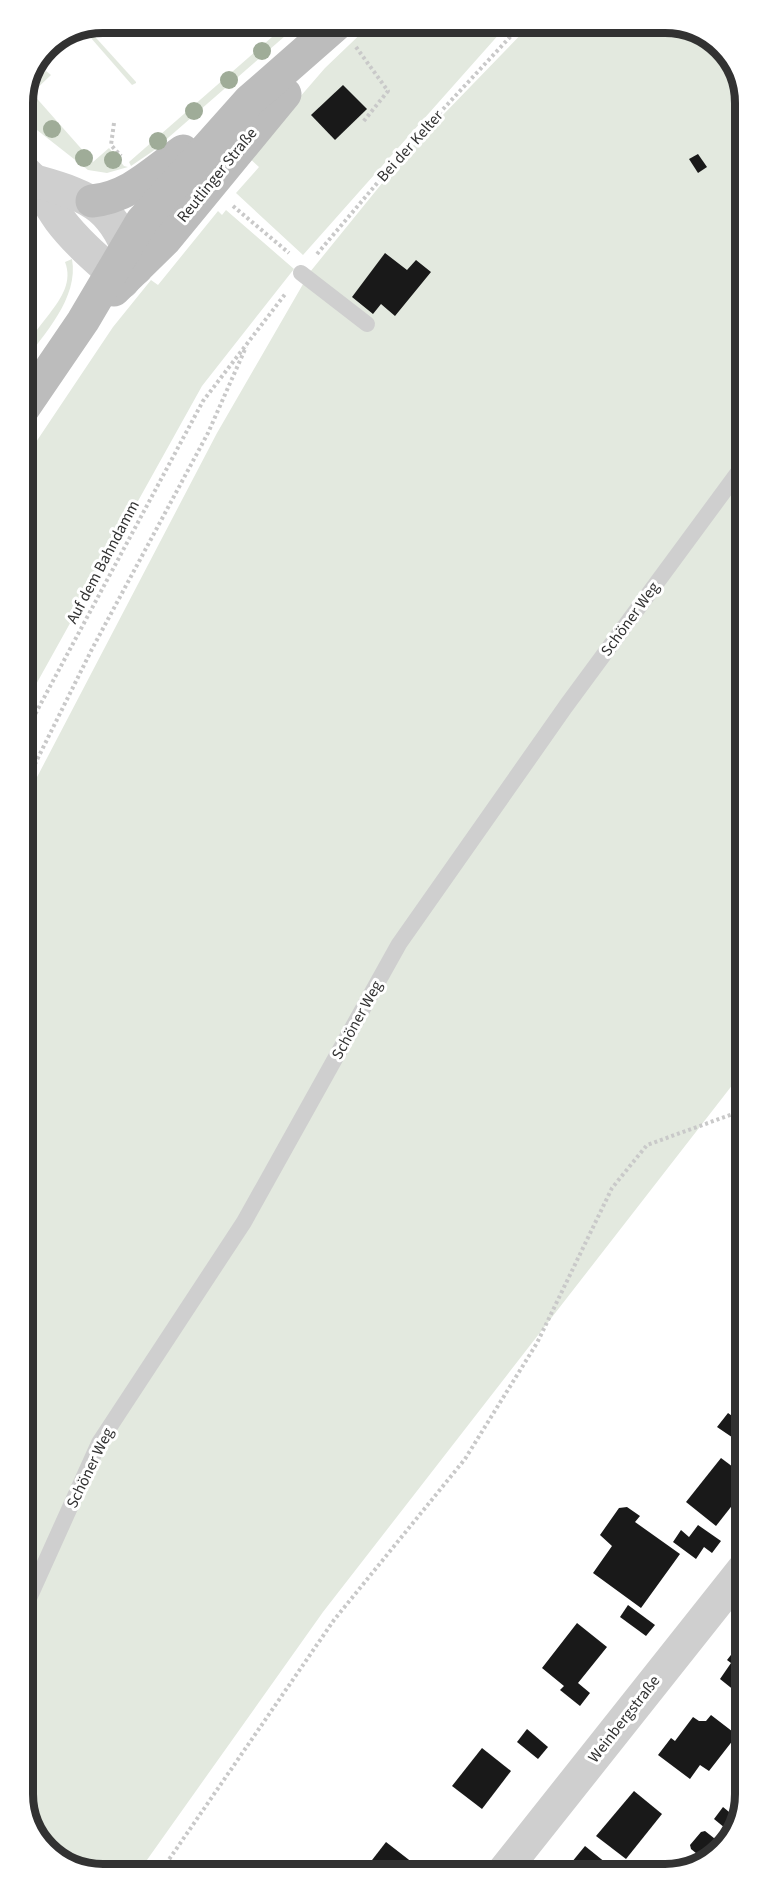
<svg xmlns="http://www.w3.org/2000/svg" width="768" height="1897" viewBox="0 0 768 1897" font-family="'Source Sans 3',sans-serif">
	<rect width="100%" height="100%" fill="#fff"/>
	<g fill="#e3e9df">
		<polygon points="288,23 300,23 153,151 131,166 129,162"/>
		<polygon points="372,23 509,23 303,255 236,193 259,167 248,157 325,68"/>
		<polygon points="532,23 670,23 714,39 741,78 744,1070 323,1612 137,1874 98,1874 54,1858 27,1819 24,802 217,433 310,272 409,150"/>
		<polygon points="88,29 136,82 136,83 132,85 84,30"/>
		<path d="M 46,71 L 51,75 L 32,93 L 93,162 L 109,148 L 124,166 L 128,167 L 107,173 L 88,170 L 23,119 C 23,98 25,81 46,71 Z"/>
		<polygon points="226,210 294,269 202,386 24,706 24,460 113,327 151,280 158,285 218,211 222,215"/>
		<path d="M 72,259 C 79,298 44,334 23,363 C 23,328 80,300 65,262 Z"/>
	</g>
	<g fill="#191919">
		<polygon points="343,85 367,109 335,140 311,115"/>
		<polygon points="698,154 707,167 698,173 689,159"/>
		<polygon points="385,253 407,270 416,260 431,272 395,316 381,304 373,314 352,297"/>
		<polygon points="745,1406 745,1446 717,1427 728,1413 735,1418"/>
		<polygon points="721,1458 745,1476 745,1489 716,1526 686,1502"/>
		<polygon points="627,1507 640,1516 635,1522 680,1554 641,1608 593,1573 612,1546 600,1535 619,1508"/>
		<polygon points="698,1525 721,1541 712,1553 704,1547 696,1559 673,1542 681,1530 689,1537"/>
		<polygon points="628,1605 655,1625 646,1636 620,1617"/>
		<polygon points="577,1623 607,1647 578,1683 590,1693 580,1706 560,1690 564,1686 542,1668"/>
		<polygon points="745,1637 745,1699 720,1679 731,1663 727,1660"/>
		<polygon points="711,1715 737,1735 709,1771 700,1765 690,1779 658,1755 671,1738 675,1741 693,1717 699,1721 706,1721"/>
		<polygon points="527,1729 548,1747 538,1759 517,1742"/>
		<polygon points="482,1748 511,1771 482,1809 452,1786"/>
		<polygon points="634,1791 662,1814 626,1859 596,1836"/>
		<polygon points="723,1807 734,1816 725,1828 714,1819"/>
		<polygon points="705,1831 724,1846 695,1867 702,1858 691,1849 690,1845 701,1832"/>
		<polygon points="386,1842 413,1863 407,1872 362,1873"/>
		<polygon points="585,1846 606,1863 599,1871 571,1871 567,1868"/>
	</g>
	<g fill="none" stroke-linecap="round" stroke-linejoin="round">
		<g stroke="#c9c9c9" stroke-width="4" stroke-dasharray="3 3" stroke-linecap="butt">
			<polyline points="356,47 388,91 363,122"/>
			<polyline points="114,123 111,145 121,156"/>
			<polyline points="233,206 289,253"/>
			<polyline points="317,254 407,148 523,23"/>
			<polyline points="24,735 203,401 286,293"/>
			<polyline points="24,786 92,649 208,433 246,347"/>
			<polyline points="159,1874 334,1620 465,1459 537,1343 612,1188 647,1145 744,1110"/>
		</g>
		<g stroke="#cfcfcf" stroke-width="16">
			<polyline points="301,273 367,324"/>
			<polyline points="26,1605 99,1443 244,1222 399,944 566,706 742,467"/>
		</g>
		<g stroke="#cfcfcf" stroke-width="33">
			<path d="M 23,170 C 39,184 47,202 59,219 C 77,243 100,262 123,282"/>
			<path d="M 35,181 C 96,198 113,207 136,269"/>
			<polyline points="503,1872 745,1567"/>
		</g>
		<g stroke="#bcbcbc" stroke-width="33">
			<path d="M 92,201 C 130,197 153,172 183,151"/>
			<polyline points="114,290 165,240 285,94"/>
			<polyline points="23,409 83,321 142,221 249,101 338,23"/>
		</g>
	</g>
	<g fill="#9fac98">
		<circle cx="262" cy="51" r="9"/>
		<circle cx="229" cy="80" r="9"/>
		<circle cx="194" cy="111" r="9"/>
		<circle cx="52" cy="129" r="9"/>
		<circle cx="158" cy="141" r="9"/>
		<circle cx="84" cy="158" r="9"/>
		<circle cx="113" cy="160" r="9"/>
	</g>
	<g text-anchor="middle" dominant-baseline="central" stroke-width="6" stroke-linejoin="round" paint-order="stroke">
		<g font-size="16" fill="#323232" stroke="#fff">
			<text transform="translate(410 146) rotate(-48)">Bei der Kelter</text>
			<text transform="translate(217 175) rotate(-51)">Reutlinger Straße</text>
			<text transform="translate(103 562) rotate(-62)">Auf dem Bahndamm</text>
			<text transform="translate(630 619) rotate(-54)">Schöner Weg</text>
			<text transform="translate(357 1020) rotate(-61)">Schöner Weg</text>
			<text transform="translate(90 1468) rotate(-64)">Schöner Weg</text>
			<text transform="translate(624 1719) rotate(-52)">Weinbergstraße</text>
		</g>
	</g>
	<path d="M0 0H768V1897H0ZM103 33H665A70 70 0 0 1 735 103V1794A70 70 0 0 1 665 1864H103A70 70 0 0 1 33 1794V103A70 70 0 0 1 103 33Z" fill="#fff" fill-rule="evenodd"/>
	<path fill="none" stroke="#323232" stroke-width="8" d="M103 33H665A70 70 0 0 1 735 103V1794A70 70 0 0 1 665 1864H103A70 70 0 0 1 33 1794V103A70 70 0 0 1 103 33Z"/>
</svg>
